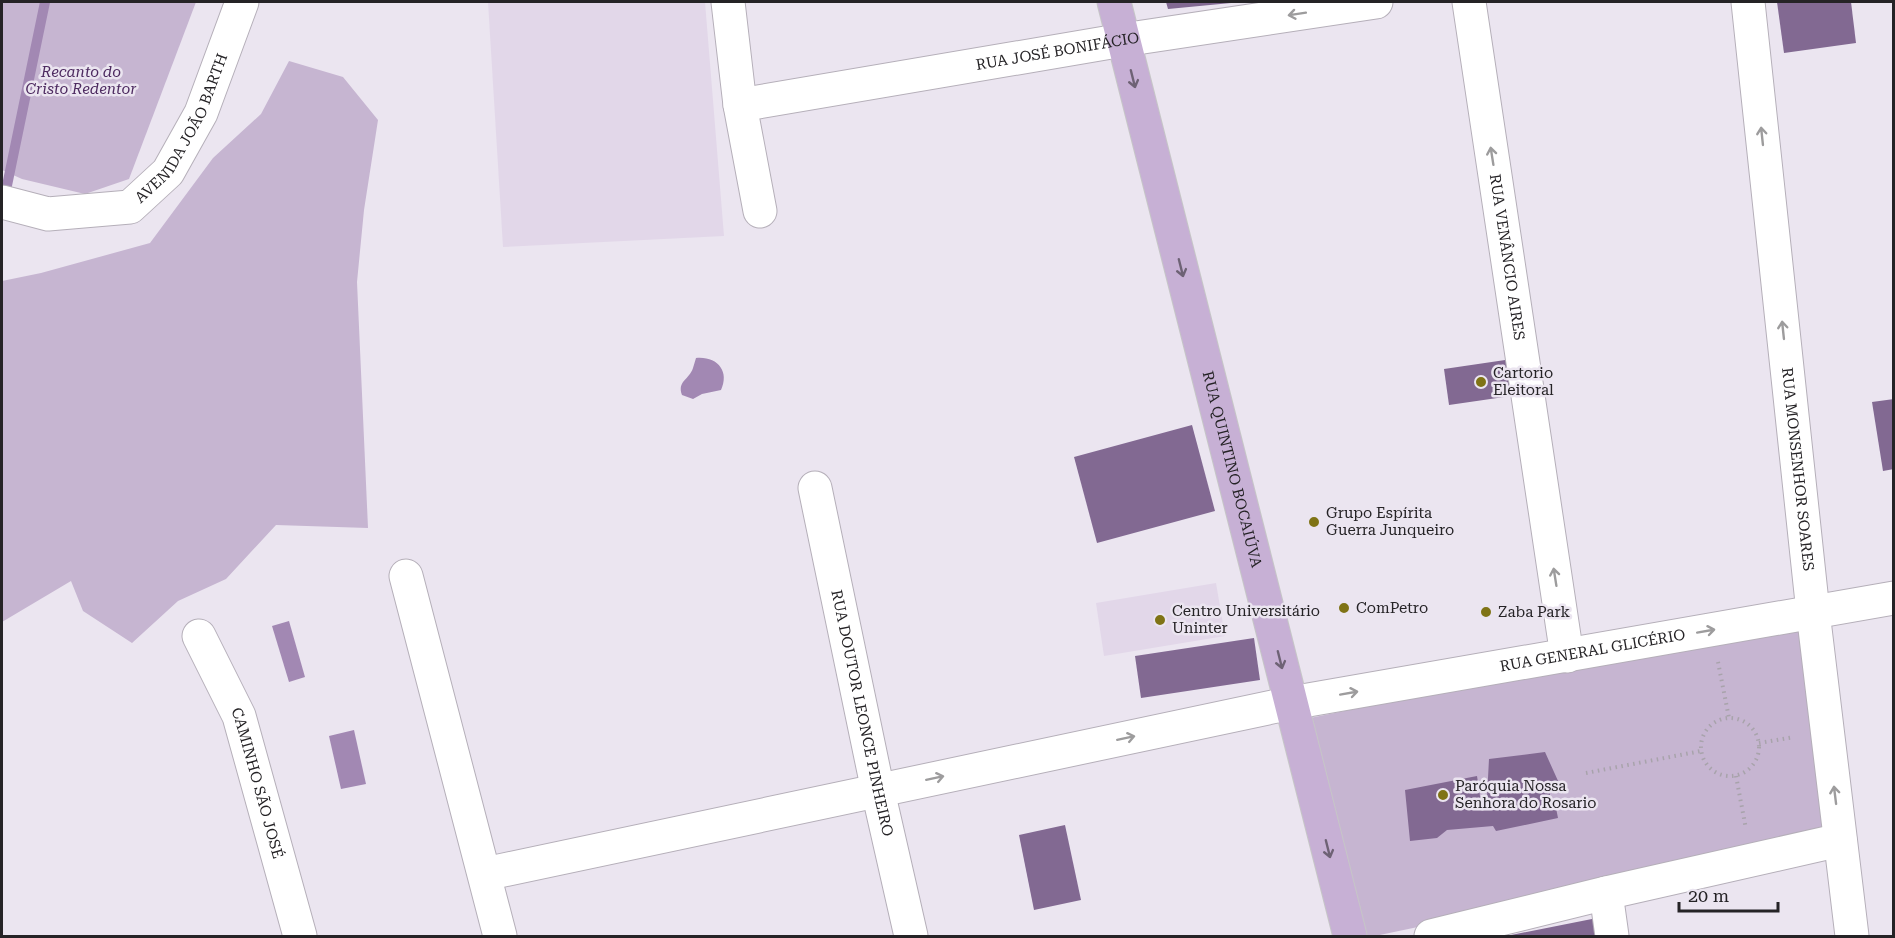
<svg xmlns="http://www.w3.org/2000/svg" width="1895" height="938" viewBox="0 0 1895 938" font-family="'Roboto Serif',serif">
	<rect width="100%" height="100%" fill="#ebe5f0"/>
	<g fill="#e2d7e9">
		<polygon points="488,2 705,2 724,236 503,247"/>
		<polygon points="1216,583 1225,636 1104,656 1096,603"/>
	</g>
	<g fill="#c6b5d1">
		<polygon points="2,2 196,2 129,179 85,194 22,179 2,170"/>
		<polygon points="289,61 343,77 378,120 364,210 357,282 368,528 276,525 226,579 178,601 132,643 83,611 71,581 2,622 2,281 41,273 150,243 213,158 261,114"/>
		<polygon points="1811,616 1837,839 1375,936 1361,936 1310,718"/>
	</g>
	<g fill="#a288b3">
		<path d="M 696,358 C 717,356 730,371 721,390 L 702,394 L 693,399 L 682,395 C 677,381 689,380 693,368 C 694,365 695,361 696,358 Z"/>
		<polygon points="289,621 305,677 289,682 272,626"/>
		<polygon points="354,730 366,784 341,789 329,736"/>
	</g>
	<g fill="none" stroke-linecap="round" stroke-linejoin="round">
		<polyline stroke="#a288b3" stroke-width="10" points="4,200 45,2"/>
	</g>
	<g fill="#826992">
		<polygon points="1166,2 1231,2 1231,3 1168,9"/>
		<polygon points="1777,2 1851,2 1856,43 1784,53"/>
		<polygon points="1512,359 1518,395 1449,405 1444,369"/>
		<polygon points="1894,399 1894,469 1883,471 1872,402"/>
		<polygon points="1192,425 1215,511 1097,543 1074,457"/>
		<polygon points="1254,638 1260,680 1141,698 1135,656"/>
		<polygon points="1545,752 1563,792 1550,793 1550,808 1556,808 1558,818 1496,831 1493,826 1447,830 1437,838 1410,841 1405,790 1477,776 1480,796 1487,797 1489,759"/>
		<polygon points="1065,825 1081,900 1034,910 1019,835"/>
		<polygon points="1602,917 1605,936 1511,936 1511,935"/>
	</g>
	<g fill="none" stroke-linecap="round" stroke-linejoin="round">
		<g stroke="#b5afb9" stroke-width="35">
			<g id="minor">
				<polyline points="728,2 740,105 760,211"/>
				<path id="s1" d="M 1469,2 L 1567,656"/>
				<path id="s2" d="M 1748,2 L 1813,612 L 1852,936"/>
				<path id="s3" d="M 740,105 L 1123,40 L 1376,2"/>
				<path id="s4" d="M 815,488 L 878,791 L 911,936"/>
				<polyline points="406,576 500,936"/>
				<path id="s5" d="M 199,636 L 239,716 L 300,936"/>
				<path id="s6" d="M 485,874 L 1291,703 L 1894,598"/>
				<polyline points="1606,893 1612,936"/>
				<polyline points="1431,936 1606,893 1840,840"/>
			</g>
		</g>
		<g stroke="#b5afb9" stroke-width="35">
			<g id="secondary">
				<path id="s7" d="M 2,202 L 48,214 L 130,207 L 168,172 L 201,113 L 242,2"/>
			</g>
		</g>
		<g stroke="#c6c6c7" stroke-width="35">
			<g id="primary">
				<path id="s8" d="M 1114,2 L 1350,936"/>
			</g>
		</g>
		<g stroke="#a8a3ab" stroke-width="4" stroke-dasharray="1.5 4.5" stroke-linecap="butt">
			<polyline points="1718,662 1729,718"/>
			<circle cx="1730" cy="747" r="29"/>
			<polyline points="1759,743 1794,737"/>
			<polyline points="1586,773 1701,751"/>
			<polyline points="1736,776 1746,829"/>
		</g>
		<use href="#minor" stroke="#fff" stroke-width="33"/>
		<use href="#secondary" stroke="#fff" stroke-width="33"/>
		<use href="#primary" stroke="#c7b0d5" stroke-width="33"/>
	</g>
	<defs><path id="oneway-shaft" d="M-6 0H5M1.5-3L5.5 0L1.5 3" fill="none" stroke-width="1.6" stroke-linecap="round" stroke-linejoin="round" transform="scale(1.5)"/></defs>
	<g stroke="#9d9c9d">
		<use href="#oneway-shaft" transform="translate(1297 14) rotate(171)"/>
		<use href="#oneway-shaft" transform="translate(1762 136) rotate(-96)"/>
		<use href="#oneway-shaft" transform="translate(1492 156) rotate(-99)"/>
		<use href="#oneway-shaft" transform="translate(1783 330) rotate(-96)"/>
		<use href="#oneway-shaft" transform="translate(1555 577) rotate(-99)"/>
		<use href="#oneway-shaft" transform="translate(1706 631) rotate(-10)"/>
		<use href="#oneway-shaft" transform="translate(1349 693) rotate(-10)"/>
		<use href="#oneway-shaft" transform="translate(1126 738) rotate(-12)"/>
		<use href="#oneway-shaft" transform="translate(935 778) rotate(-12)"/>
		<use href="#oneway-shaft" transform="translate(1835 795) rotate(-97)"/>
	</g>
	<g stroke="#6e6275">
		<use href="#oneway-shaft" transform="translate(1133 79) rotate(76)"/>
		<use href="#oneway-shaft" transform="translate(1181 268) rotate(76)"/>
		<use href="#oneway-shaft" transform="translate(1280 660) rotate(76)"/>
		<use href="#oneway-shaft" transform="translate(1328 849) rotate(76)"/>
	</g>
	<g fill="#7f7315" stroke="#ebe5f0" stroke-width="2">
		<circle cx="1481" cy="382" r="6"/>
		<circle cx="1314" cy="522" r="6"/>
		<circle cx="1344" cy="608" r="6"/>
		<circle cx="1486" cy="612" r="6"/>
		<circle cx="1160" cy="620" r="6"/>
		<circle cx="1443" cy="795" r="6"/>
	</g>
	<g text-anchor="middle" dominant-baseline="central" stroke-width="5" stroke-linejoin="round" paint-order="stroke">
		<g font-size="15" fill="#252326" stroke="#ebe5f0">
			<text stroke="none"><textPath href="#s3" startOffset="322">RUA JOSÉ BONIFÁCIO</textPath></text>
			<text stroke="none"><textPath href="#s7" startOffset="226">AVENIDA JOÃO BARTH</textPath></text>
			<text stroke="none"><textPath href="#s1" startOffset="258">RUA VENÂNCIO AIRES</textPath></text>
			<text stroke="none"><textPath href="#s8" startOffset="482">RUA QUINTINO BOCAIÚVA</textPath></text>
			<text stroke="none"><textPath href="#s2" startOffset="470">RUA MONSENHOR SOARES</textPath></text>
			<text stroke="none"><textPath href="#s6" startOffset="1130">RUA GENERAL GLICÉRIO</textPath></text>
			<text stroke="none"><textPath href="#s4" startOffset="230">RUA DOUTOR LEONCE PINHEIRO</textPath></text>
			<text stroke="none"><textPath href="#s5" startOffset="159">CAMINHO SÃO JOSÉ</textPath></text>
		</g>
		<g font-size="15" font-style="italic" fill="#4d2a60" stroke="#ebe5f0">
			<text x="81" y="72">Recanto do<tspan x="81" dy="17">Cristo Redentor</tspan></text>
		</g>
		<g font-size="15" fill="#252326" stroke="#ebe5f0" text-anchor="start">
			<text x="1493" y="373">Cartorio<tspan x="1493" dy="17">Eleitoral</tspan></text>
			<text x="1326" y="513">Grupo Espírita<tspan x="1326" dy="17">Guerra Junqueiro</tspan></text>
			<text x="1356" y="608">ComPetro</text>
			<text x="1172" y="611">Centro Universitário<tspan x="1172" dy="17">Uninter</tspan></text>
			<text x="1498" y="612">Zaba Park</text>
			<text x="1455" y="786">Paróquia Nossa<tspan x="1455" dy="17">Senhora do Rosario</tspan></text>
		</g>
	</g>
	<rect width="1895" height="938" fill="none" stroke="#252326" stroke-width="6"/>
	<path d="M1679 902v9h99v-9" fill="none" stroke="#252326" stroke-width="3"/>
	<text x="1688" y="902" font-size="18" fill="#252326" stroke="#ebe5f0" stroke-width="4.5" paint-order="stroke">20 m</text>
</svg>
